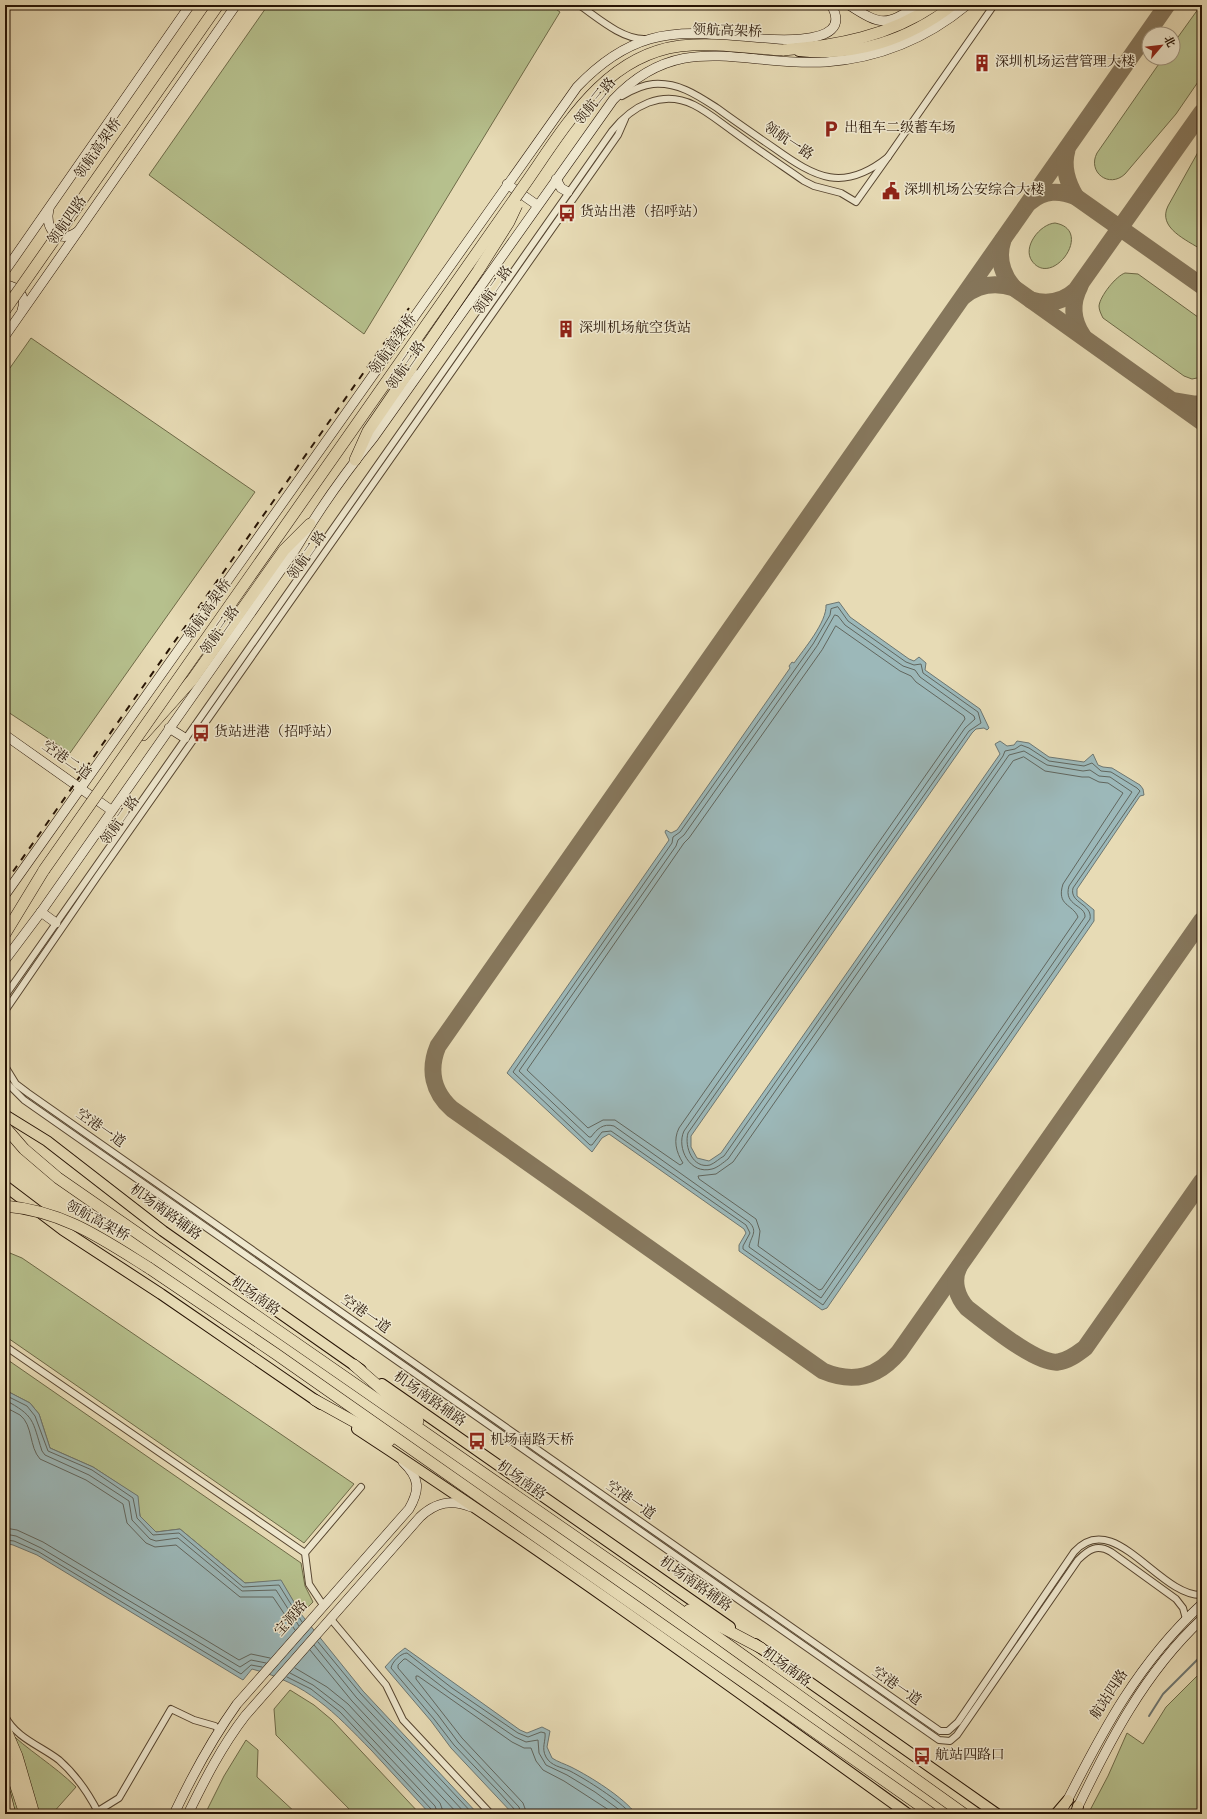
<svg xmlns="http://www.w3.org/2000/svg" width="1207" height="1819" viewBox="0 0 1207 1819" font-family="'Sorts Mill Goudy','Noto Serif SC',serif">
	<rect width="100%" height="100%" fill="#e7dbb5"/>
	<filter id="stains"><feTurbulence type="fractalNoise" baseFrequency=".005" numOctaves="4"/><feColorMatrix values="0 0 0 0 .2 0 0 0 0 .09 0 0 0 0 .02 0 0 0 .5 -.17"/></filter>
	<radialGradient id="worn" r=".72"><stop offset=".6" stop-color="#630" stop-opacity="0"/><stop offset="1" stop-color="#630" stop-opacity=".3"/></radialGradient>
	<g fill="#b6c08d" stroke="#6e6a48">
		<polygon points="268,5 550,5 560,12 364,334 149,175"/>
		<path d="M 1201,5 L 1202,5 L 1202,75 L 1200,79 L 1176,114 L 1125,174 C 1109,189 1087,172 1097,153 L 1163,58 L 1173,58 L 1173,44 Z"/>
		<path d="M 1202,145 L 1202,250 C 1187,240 1157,228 1168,206 Z"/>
		<path d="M 1055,223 C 1095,230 1052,289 1032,261 C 1022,247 1040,224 1055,223 Z"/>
		<path d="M 1125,273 L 1138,274 L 1202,320 L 1202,377 L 1192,379 L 1184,376 L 1103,318 C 1101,314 1099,310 1099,306 C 1100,296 1116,276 1125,273 Z"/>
		<polygon points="31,338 255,492 70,753 5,710 5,375"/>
		<polygon points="5,1251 22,1258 354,1484 304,1543 5,1336"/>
		<polygon points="5,1358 301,1563 305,1586 313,1602 301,1614 281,1581 245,1583 180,1529 156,1532 140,1516 137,1496 93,1467 50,1448 39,1414 30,1403 5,1390"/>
		<polygon points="1202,1671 1202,1814 1088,1814 1108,1776 1127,1733 1143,1744 1166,1707"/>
		<polygon points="290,1690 314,1705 332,1720 420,1814 354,1814 276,1735 274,1709"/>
		<path d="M 5,1728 C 27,1750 54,1765 76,1787 L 52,1814 L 5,1814 Z"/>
		<polygon points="246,1740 258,1750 257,1777 297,1814 205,1814 224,1776"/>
	</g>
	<g fill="#9cb8b9" stroke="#6d7671">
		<path d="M 839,602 L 850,617 L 909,659 L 914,661 L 919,657 L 926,663 L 925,670 L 980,709 L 989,728 L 987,730 L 984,728 L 976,729 L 972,733 L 691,1136 L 691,1147 L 697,1158 L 709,1161 L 721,1153 L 1000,754 L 995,744 L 1000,741 L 1007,746 L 1014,745 L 1017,741 L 1029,743 L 1049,757 L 1084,762 L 1093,754 L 1098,765 L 1103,767 L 1112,768 L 1140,785 L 1143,789 L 1144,795 L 1140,796 L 1077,889 L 1077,896 L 1094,910 L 1094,921 L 827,1308 L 822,1310 L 739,1251 L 739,1245 L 746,1233 L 744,1229 L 609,1134 L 602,1138 L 592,1152 L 507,1073 L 669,840 L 665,832 L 666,830 L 671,833 L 677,830 L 790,668 L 789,666 L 792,662 L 794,663 C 804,649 827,622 826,605 Z"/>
		<path d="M 5,1390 L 30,1403 L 39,1414 L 50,1448 L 93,1467 L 138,1496 L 140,1516 L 156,1532 L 180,1529 L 245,1583 L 281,1580 L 301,1614 L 363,1691 L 478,1814 L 430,1814 C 411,1793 391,1772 372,1751 C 333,1711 308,1684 252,1669 L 243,1680 L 37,1555 L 13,1545 L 5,1543 Z"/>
		<path d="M 405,1648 L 520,1730 L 527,1733 L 542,1727 L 550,1731 L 547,1747 L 552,1758 C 558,1762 565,1764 571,1767 C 591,1777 623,1797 636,1814 L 513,1814 L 451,1748 L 431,1721 L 385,1667 L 396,1655 Z"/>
	</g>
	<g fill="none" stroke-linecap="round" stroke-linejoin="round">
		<g stroke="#61665e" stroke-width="1">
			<path d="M 838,607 L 848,621 L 906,662 L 914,665 L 921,664 L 923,673 L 978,712 L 981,723 L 969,731 L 688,1133 C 684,1147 693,1169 710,1165 C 715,1163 720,1158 724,1156 L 1003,756 L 1005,751 L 1015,749 L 1021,745 L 1029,748 L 1049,761 L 1084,766 L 1092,763 L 1101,771 L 1111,772 L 1137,788 L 1140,791 L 1073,888 C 1069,903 1093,904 1090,919 L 823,1305 L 743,1249 L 743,1246 L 750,1233 L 746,1225 L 611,1131 L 602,1132 L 592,1145 L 590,1145 L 513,1072 L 672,843 L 673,837 L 680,832 L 813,644 L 830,615 L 831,609 Z"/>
			<path d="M 835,615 L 838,616 L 845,625 L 903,666 L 915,670 L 920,677 L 974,716 L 975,719 L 965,728 L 684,1131 C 676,1148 690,1175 712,1169 C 717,1168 724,1162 728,1159 L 1009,755 L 1024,751 L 1047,765 L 1083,771 L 1090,770 L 1099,776 L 1110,777 L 1132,792 L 1069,886 C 1063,906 1086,905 1085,917 L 821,1298 L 749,1247 C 750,1237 759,1232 749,1222 L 614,1126 C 603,1123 597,1129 591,1137 L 589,1137 L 519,1071 L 676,846 L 678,840 L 684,835 L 817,646 Z"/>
			<path d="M 836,626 L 900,671 L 911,676 L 916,682 L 964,716 L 965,719 L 679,1128 C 673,1140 676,1152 683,1163 L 680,1165 L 615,1120 L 603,1120 L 588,1128 L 527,1070 L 684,843 L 689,838 L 822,650 Z"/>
			<path d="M 1024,757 L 1045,771 L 1082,777 L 1089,777 L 1099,782 L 1108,783 L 1123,793 L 1063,884 C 1056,906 1073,904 1078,917 L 822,1289 L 819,1290 L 758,1246 L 760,1231 L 756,1219 L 699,1179 L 698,1176 L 716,1174 L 733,1162 L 1013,761 Z"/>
			<polyline points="5,1395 27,1406 35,1416 48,1451 92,1470 133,1498 137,1518 153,1535 179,1533 243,1587 279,1585 302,1622"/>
			<path d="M 5,1400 C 35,1416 32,1420 42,1451 L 45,1455 L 89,1475 L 129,1501 L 132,1520 L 150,1539 L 156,1541 L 178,1538 L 242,1591 L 276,1590 L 299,1626"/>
			<path d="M 5,1407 C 10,1410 15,1412 20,1415 C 33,1425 29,1447 40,1459 L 86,1480 L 123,1504 L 127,1523 L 146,1543 L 155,1547 L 176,1545 L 240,1597 L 273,1597 L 295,1630"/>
			<polyline points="5,1528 17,1530 43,1542 239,1660 251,1654 270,1658"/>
			<polyline points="5,1534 16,1536 41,1548 240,1667 251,1660 266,1663"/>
			<polyline points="5,1540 14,1541 39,1552 241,1674 251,1665 262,1667"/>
			<polyline points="318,1642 360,1693 473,1814"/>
			<polyline points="314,1645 356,1697 466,1814"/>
			<polyline points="310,1650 352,1701 458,1814"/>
			<polyline points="295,1668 327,1687 348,1704 440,1803 444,1814"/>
			<polyline points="290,1673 313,1685 343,1708 435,1806 438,1814"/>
			<polyline points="287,1677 311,1689 340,1712 432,1810 433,1814"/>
			<path d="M 516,1814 L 515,1810 L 498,1791 L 454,1745 L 434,1719 L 391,1668 C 392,1662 401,1653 407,1653 L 452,1688 L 518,1733 L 528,1737 L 541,1732 L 545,1733 C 546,1741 541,1748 546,1757 C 551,1766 561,1767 570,1771 C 587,1780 619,1800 631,1814"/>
			<polyline points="521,1814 519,1807 458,1742 438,1715 398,1668 398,1665 404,1659 406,1659 449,1692 515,1737 526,1742 538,1740 539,1753 546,1765 567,1775 595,1792 625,1814"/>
			<polyline points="527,1814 523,1803 462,1738 416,1679 416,1676 418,1676 512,1742 524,1748 531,1748 536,1761 543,1770 564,1781 615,1814"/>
		</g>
		<polyline stroke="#6d7671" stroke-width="2" points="1149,1716 1163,1694 1202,1655"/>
		<g stroke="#86775c" stroke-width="17">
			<path d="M 1167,5 L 438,1046 C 428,1070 433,1092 452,1109 L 823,1371 C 854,1384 878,1377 899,1352 L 1202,920"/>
			<path d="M 1067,150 C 1062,167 1067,182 1076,197"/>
			<path d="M 1030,202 C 1045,190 1059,190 1076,197 L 1202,286"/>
			<path d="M 1003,240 C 997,258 1002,274 1014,288"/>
			<path d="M 1080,286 C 1071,303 1072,320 1083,336"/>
			<path d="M 964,296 C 979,284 996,282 1014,288 L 1202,422"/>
			<path d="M 1031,300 C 1048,305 1063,302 1076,290 L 1202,112"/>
			<polyline points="1175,401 1193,404 1202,404"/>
			<path d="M 959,1267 C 952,1281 957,1297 967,1308 C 985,1322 1037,1365 1058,1362 C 1068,1361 1077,1354 1085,1348 L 1202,1181"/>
		</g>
		<g stroke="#564530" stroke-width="8">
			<g id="street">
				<path d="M 579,5 C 597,17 621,39 644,39"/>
				<path d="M 622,96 C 632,90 642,85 653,84 C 678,82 697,95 717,108 C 736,122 755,135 774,148 C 816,178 843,193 888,157 L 994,5"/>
				<path d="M 5,996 L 612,131 C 632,106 662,89 694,105 C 708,112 721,123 734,132 C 757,149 781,165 804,181 L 814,186 L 841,193 L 856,202 L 888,157"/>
				<polyline points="5,1011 97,877 618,135 625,119"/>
				<path d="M 5,1066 L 16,1084 L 28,1093 L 940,1731 L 948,1731 L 958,1722 L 1074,1552 C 1114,1507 1159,1597 1202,1595"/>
				<path d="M 5,1081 L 24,1100 L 939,1740 L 950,1741 L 957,1735 L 1078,1560 C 1089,1549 1097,1544 1111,1552 L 1176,1599 L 1183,1608 L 1186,1619"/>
				<polyline points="5,1346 305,1553 309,1584 323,1605"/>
				<polyline points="305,1553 361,1487"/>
				<polyline points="330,1618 386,1685 403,1720 491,1814"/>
				<path d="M 5,1716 C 16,1738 41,1746 59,1760 C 76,1775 89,1794 99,1814"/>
				<polyline points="98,1811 119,1798 171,1709 194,1720 215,1726 219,1730"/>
			</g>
		</g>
		<g stroke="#261304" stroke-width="10">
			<g id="secondary">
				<path d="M 849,5 C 883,27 885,25 920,5"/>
				<polyline points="556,179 561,188 568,192"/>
				<polyline points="507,184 537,205"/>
				<path d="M 49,209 C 44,228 58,245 77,232"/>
				<polyline points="5,271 190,5"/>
				<path d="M 5,285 C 18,286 27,297 22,310"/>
				<polyline points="5,336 236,5"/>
				<polyline points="169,728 185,738"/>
				<polyline points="5,735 111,810"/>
				<path d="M 5,895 L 577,87 C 597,66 622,47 650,39 C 668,34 689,33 707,34 C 727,35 863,58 831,5"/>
				<polyline points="41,912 56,923"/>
				<path d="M 5,960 L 41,912 L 295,550 C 318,511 345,473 374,437 L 613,100 C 680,28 743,67 826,62 C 880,58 926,39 967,5"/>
				<path d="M 1064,1807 C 1103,1730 1138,1663 1202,1604"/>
				<path d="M 1075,1813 C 1109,1742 1144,1673 1202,1619"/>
				<path d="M 174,1814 C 192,1776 212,1739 237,1704 L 409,1509 C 420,1490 420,1478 403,1462"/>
				<path d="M 188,1814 C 205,1779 222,1746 245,1716 L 420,1517 C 436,1502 452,1499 471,1507"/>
			</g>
		</g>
		<g stroke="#261304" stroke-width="12">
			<g id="primary">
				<path d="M 799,51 C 855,57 908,40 953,5"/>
				<polyline points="5,1115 47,1141 163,1231 361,1370"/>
				<polyline points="5,1186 63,1230 161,1294 321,1404"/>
				<polyline points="382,1384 730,1627"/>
				<path d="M 357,1429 C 545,1552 726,1683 908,1814"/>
				<polyline points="755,1644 997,1814"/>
				<polyline points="1056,1814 1068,1800"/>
				<polyline points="1076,1814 1078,1806"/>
			</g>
		</g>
		<g stroke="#261304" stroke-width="12">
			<g id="highway">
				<path d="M 783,50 C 837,46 889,36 935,5"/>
				<polyline points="355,460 368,431 412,367"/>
				<polyline points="143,735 192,680 284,550 310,524"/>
				<polyline points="5,934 44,870"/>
				<polyline points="5,1127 24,1149 58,1178 649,1588 964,1814"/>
				<polyline points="149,1268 276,1354 932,1814"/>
				<polyline points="354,1365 418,1421"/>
				<polyline points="315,1400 389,1441"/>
				<polyline points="689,1610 761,1648"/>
				<polyline points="5,1728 17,1756 34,1814"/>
				<polyline points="5,1753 25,1814"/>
				<polyline points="5,1794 10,1814"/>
			</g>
		</g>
		<use href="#street" stroke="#efe8cf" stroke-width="6"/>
		<use href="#secondary" stroke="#efe8cf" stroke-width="9"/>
		<use href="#primary" stroke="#e7dbb5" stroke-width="10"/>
		<use href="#highway" stroke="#e7dbb5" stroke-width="11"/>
		<polyline stroke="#261304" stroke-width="2" stroke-dasharray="7 7" stroke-linecap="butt" points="5,883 409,308"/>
		<g stroke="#261304" stroke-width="12" stroke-linecap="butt">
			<g id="highway-bridge">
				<polyline points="5,310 218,5"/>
				<polyline points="412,367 478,271 509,222 517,205"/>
				<path d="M 44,870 L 525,184 C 565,127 604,56 680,46 C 714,42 749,48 783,50"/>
				<path d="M 5,1206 C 63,1211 101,1238 149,1268"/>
			</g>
		</g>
		<use href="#highway-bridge" stroke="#e7dbb5" stroke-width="11"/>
	</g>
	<defs>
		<g id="building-bare" transform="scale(1.38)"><path d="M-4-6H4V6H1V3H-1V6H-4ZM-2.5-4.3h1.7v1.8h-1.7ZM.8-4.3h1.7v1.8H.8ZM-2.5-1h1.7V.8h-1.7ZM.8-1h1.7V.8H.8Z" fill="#8f2418" stroke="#efe8cf" stroke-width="2.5" paint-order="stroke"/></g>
		<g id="parking-bare" transform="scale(1.38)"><path d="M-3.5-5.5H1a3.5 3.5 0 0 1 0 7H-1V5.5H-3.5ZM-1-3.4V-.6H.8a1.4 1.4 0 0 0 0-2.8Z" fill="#8f2418" stroke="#efe8cf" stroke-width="2.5" paint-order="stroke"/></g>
		<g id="civic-bare" transform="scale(1.38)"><path d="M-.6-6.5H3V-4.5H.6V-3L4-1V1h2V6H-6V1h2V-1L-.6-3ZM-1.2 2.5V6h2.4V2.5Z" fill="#8f2418" stroke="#efe8cf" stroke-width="2.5" paint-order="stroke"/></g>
		<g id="bus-bare" transform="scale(1.38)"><path d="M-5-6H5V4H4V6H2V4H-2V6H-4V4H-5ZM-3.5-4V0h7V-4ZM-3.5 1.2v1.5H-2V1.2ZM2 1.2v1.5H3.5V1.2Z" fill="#8f2418" stroke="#efe8cf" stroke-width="2.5" paint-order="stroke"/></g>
	</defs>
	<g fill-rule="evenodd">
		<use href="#building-bare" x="982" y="63"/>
		<use href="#parking-bare" x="831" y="129"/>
		<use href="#civic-bare" x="891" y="191"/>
		<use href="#bus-bare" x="567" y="213"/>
		<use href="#building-bare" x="566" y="329"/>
		<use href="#bus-bare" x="201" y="733"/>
		<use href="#bus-bare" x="477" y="1441"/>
		<use href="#bus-bare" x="922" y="1756"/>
	</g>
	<g text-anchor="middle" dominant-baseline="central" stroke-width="3" stroke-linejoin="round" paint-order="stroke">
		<g font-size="14" fill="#261304" stroke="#efe8cf">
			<text transform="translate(727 32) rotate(2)">领航高架桥</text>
			<text transform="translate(596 102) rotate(-51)">领航三路</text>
			<text transform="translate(788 142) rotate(33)">领航一路</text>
			<text transform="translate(99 149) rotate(-55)">领航高架桥</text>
			<text transform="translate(68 221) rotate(-55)">领航四路</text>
			<text transform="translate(494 291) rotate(-55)">领航二路</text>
			<text transform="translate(394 345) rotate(-55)">领航高架桥</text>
			<text transform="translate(407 366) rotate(-55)">领航三路</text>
			<text transform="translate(308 556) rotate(-55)">领航二路</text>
			<text transform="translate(209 610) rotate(-55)">领航高架桥</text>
			<text transform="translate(221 631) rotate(-55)">领航三路</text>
			<text transform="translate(66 761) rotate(35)">空港二道</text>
			<text transform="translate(121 821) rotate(-55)">领航二路</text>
			<text transform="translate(100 1129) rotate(35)">空港一道</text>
			<text transform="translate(165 1213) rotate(36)">机场南路辅路</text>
			<text transform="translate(97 1222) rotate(28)">领航高架桥</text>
			<text transform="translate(255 1297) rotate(35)">机场南路</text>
			<text transform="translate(365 1315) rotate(35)">空港一道</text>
			<text transform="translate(429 1400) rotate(35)">机场南路辅路</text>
			<text transform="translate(521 1481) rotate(35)">机场南路</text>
			<text transform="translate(630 1501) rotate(35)">空港一道</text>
			<text transform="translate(695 1585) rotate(35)">机场南路辅路</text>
			<text transform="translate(292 1619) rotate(-49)">宝源路</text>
			<text transform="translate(786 1668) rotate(36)">机场南路</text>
			<text transform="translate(896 1687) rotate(35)">空港一道</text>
			<text transform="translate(1110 1695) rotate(-57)">航站四路</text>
		</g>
		<g font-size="14" fill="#261304" stroke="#efe8cf" text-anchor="start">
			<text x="995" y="63">深圳机场运营管理大楼</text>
			<text x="844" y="129">出租车二级蓄车场</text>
			<text x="904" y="191">深圳机场公安综合大楼</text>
			<text x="580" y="213">货站出港（招呼站）</text>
			<text x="579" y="329">深圳机场航空货站</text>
			<text x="214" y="733">货站进港（招呼站）</text>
			<text x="490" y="1441">机场南路天桥</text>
			<text x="935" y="1756">航站四路口</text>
		</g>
	</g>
	<rect width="1207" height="1819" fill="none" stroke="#e7dbb5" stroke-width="20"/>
	<rect x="6" y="6" width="1195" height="1807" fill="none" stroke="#261304" stroke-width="2"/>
	<rect x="10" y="10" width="1187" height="1799" fill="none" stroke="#261304"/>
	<g transform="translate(1161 46) rotate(62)"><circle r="19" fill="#efe8cf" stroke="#9f937e"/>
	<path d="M0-3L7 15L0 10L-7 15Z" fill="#8f2418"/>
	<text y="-6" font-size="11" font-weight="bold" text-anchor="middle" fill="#261304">北</text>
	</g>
	<rect width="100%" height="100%" filter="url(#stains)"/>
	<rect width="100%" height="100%" fill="url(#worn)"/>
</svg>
